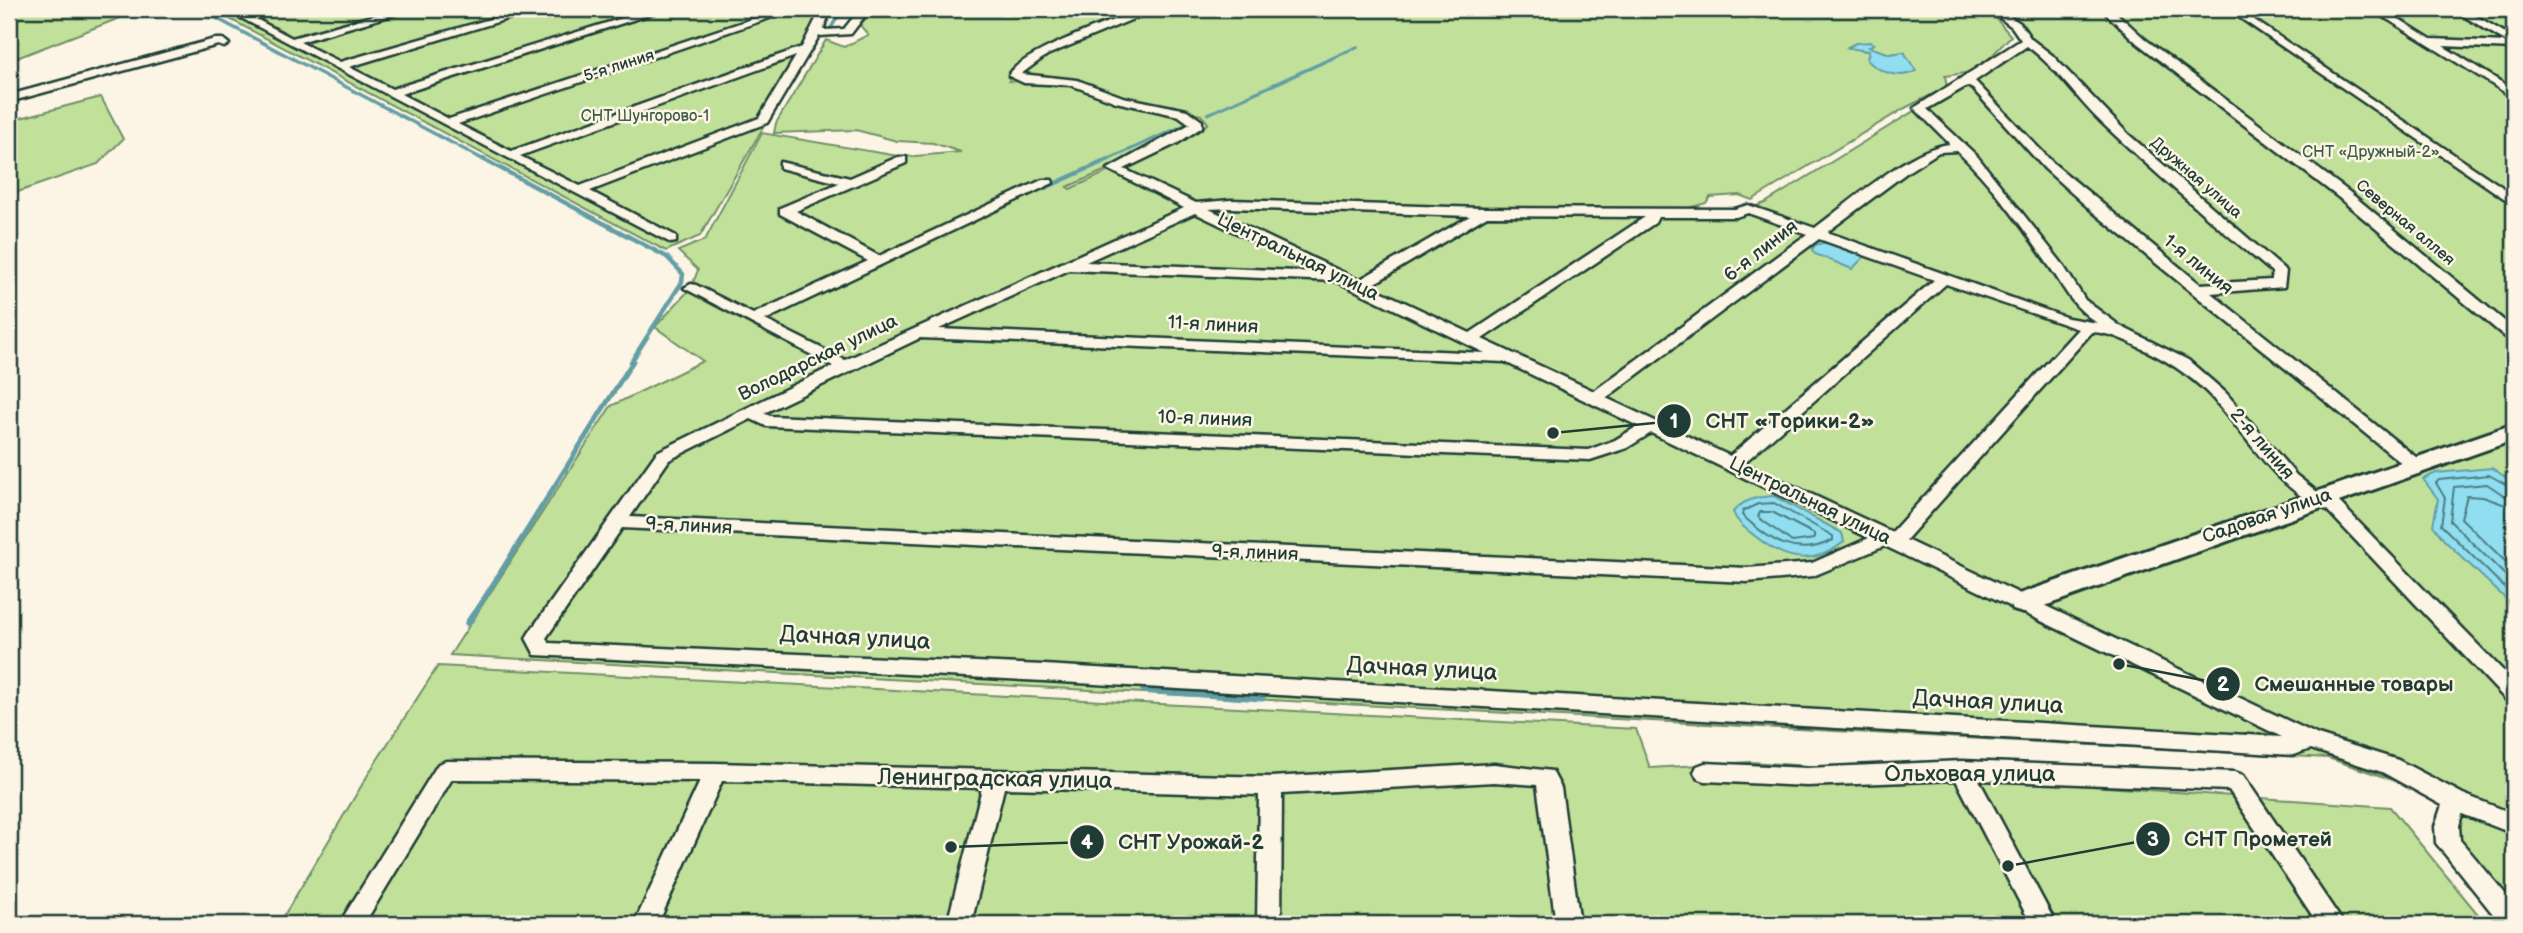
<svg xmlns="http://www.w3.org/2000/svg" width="2523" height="933" viewBox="0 0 2523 933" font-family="'Balsamiq Sans',sans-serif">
	<rect width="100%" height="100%" fill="#fcf5e5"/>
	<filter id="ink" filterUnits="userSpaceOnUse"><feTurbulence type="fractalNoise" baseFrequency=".0143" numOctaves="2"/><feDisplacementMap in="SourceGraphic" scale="14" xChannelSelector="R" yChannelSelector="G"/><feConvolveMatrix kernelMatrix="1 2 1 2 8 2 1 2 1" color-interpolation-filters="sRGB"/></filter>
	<g filter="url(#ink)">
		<g fill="#c1e19a" stroke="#708f67" stroke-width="2" fill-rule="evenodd">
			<polygon points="9,9 143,9 9,61"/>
			<polygon points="211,9 832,9 700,236 666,251"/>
			<polygon points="874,9 1145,9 1027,57 1012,71 1009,81 1072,83 1118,101 1182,114 1195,124 1120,164 1067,187 1070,189 1114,169 1194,207 1735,213 1765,203 2027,41 2001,15 2000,9 2514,9 2514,922 2448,843 2455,801 2328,758 450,655 611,406 703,361 655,327 691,288 698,270 678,251 705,240 762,133 904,157 961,152 933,143 897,141 856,130 774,133 776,123 826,40 844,47 868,35 860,25"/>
			<path d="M 1165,9 L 1988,9 L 2011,36 L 1977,71 L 1945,76 L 1947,87 L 1905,108 L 1752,200 L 1739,195 L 1710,197 L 1706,203 L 1685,209 L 1194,203 L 1122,167 L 1201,130 L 1208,123 L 1201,115 L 1122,99 L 1075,79 L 1023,75 C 1036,51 1135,20 1165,9 ZM 1856,43 L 1873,44 L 1868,47 L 1890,54 L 1904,52 L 1915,71 L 1893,74 L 1870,52 L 1848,47 Z"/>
			<polygon points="101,97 123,139 98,164 9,195 9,121"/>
			<polygon points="438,666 1636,729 1650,768 1751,762 2390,807 2486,924 279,924 372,768"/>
		</g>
		<g fill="#91def1" stroke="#639ea5" stroke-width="2">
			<path d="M 1870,42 L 1874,44 L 1869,47 L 1890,54 L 1904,52 L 1916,71 C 1899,80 1879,72 1867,60 L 1869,51 L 1848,48 L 1856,43 Z"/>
			<polygon points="1827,242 1865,256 1852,269 1815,254 1812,250 1815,245"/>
			<polygon points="2492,468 2514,483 2514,607 2444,540 2433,525 2438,499 2423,479 2436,473"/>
			<path d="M 1774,496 L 1842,533 L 1844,542 C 1812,567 1784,560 1755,536 C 1746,529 1737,523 1733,512 C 1744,499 1758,497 1774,496 Z"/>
		</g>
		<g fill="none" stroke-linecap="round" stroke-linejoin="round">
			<g stroke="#4d7d80" stroke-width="2">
				<polyline points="2514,489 2489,475 2439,480 2436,483 2445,498 2441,525 2514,597"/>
				<polyline points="2514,497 2505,496 2487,484 2454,487 2450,521 2514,584"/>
				<path d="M 1774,503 L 1833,536 L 1833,540 C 1796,559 1770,541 1742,515 L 1743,511 L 1758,504 Z"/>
				<polyline points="2514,508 2483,497 2467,496 2461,518 2514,570"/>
				<polygon points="1760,512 1772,512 1814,534 1814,539 1792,542 1758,517"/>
			</g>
			<g stroke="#639ea5" stroke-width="3.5">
				<polyline points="199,9 486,161"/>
				<polyline points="831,28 842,9"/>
				<polyline points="1208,114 1357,47"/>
				<polyline points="1105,161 1189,123"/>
			</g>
			<g stroke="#639ea5" stroke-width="4.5">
				<polyline points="483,159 667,257 683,274 682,282 631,362"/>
				<polyline points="1043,189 1109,159"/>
			</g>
			<polyline stroke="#639ea5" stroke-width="5" points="473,616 633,361"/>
			<g stroke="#639ea5" stroke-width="7">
				<polyline points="468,623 474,614"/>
				<polyline points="1144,690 1262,698"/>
			</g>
			<g stroke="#1f3d34" stroke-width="5">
				<g id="street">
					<path d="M 224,9 L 236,9 L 248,15 L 270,9 L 286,9 L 256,19 L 292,38 L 397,9 L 413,9 L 300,42 L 340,62 L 525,9 L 540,9 L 349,67 L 392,89 L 652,9 L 667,9 L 401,94 L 449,119 L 782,9 L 796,9 L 458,124 L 511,151 L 802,47 L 821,9 L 831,9 L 823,30 L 844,29 L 860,9 L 870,9 L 851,34 L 819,36 L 767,123 L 590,191 L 676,236 L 676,242 L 671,243 ZM 796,56 L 759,118 L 580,186 L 520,156 Z"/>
					<path d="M 1144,9 L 1157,9 L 1047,55 L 1021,74 L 1077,80 L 1123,97 L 1187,110 L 1202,121 L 1202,127 L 1178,143 L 1124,169 L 1196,203 L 1231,200 L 1482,208 L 1735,209 L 1748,205 L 1815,228 C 1849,203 1910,148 1950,144 L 1914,108 L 2021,40 L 2012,27 L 1996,15 L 1995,9 L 2005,9 L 2006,14 L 2020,23 L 2031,39 L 2052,55 L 2128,134 L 2286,271 L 2284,287 L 2211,293 L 2422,462 L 2425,466 L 2422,470 L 2410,470 L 2093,212 L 2045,169 L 1973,89 L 1967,86 L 1927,109 L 1977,156 L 2061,262 L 2085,300 L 2120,326 L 2188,360 L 2226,393 L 2296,475 L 2321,495 L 2339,502 L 2514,682 L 2514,703 L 2507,701 L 2327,510 C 2278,491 2250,440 2216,402 C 2197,380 2173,364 2147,351 C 2128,342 2113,333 2092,332 L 1906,540 L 2318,735 L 2398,760 L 2463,794 L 2514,814 L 2514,834 L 2462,814 L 2459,826 L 2460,840 L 2514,904 L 2514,924 L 2501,924 L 2436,843 L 2435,826 L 2442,805 L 2382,772 L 2311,749 L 2293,755 L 1044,681 L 535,655 L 526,638 L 529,633 L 657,452 L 833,366 L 684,288 L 691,284 L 696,285 L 753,314 L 868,261 L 780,214 L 780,208 L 839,183 L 780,168 L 780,162 L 850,178 L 898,157 L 906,157 L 906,163 L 796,211 L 879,256 L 1042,180 L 1052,180 L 1053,183 L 765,320 L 845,360 L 1184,208 L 1108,169 L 1190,124 L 1179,116 L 1116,102 L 1071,85 L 1024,83 L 1009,76 C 1015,54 1119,18 1144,9 ZM 2027,46 C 2056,67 2076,98 2102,123 C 2157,175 2214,224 2272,272 L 2272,280 L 2200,284 L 2053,163 L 1975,81 ZM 1957,151 C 1992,184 2022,226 2049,266 C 2068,293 2068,302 2097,323 L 2068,318 L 1827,232 L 1909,171 L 1939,152 ZM 1231,208 L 1470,216 L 1359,280 L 1209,209 ZM 1195,213 L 1318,272 L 1086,262 ZM 1748,213 L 1807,234 L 1594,391 L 1482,339 L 1655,223 L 1658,217 L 1736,217 ZM 1487,216 L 1645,217 L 1470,333 L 1370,286 ZM 1819,239 L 1934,280 L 1730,456 L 1606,398 ZM 1069,270 L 1336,281 L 1485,353 L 939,329 ZM 1946,284 L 2078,329 L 1892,532 L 1744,463 ZM 920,338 L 1505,362 L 1638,426 L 1615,440 L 1588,450 L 770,416 L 764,413 ZM 751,419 L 766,426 L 1590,460 L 1627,448 L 1651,433 L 1869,538 L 1812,563 L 1747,568 L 630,517 L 669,460 ZM 622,528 L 1747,582 L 1813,576 L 1885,546 L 2282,737 L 1044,665 L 549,643 L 546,638 Z"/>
					<polygon points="2101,9 2112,9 2145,39 2348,191 2514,329 2514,342 2509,340 2338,197 2137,43"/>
					<polygon points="2227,9 2238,9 2514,195 2514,205"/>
					<polygon points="2371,9 2383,9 2431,39 2507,42 2452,9 2464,9 2514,38 2514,49 2443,46 2514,90 2514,98"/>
					<polygon points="215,39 223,39 229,44 224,47 218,45 9,102 9,95"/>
					<polygon points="446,761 715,763 1271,777 1494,764 1552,771 1561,788 1580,924 1556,924 1537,785 1494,782 1282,794 1281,924 1257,924 1259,795 1004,788 971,924 947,924 982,788 722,781 658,924 634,924 700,781 452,779 364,924 339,924 438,764"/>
					<polygon points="1962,761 2235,772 2243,775 2344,924 2318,924 2229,790 1979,780 2056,924 2031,924 1956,780 1807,786 1705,781 1697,778 1694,772 1697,766 1705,763 1807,768"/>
				</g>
			</g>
			<g stroke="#1f3d34" stroke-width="6">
				<polygon id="secondary" points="2514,424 2514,440 2033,610 2023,613 2013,610 2008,603 2013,596"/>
			</g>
			<use href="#street" fill="#fcf5e5" fill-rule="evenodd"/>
			<use href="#secondary" fill="#fcf5e5" fill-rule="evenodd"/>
		</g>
	</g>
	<g text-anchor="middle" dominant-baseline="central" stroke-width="5" stroke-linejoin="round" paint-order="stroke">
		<g font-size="16" fill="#1f3d34" stroke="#fcf5e5">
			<text transform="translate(619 66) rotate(-18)">5-я линия</text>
			<text transform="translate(2196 178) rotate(41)">Дружная улица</text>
			<text transform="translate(2405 223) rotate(40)">Северная аллея</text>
		</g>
		<g font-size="16" fill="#3f5e48" stroke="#fcf5e5">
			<text x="645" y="116">СНТ Шунгорово-1</text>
			<text x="2371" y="152">СНТ «Дружный-2»</text>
		</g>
		<g font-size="19" fill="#1f3d34" stroke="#fcf5e5">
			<text transform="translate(1761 251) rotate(-38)">6-я линия</text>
			<text transform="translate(1298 257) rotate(26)">Центральная улица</text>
			<text transform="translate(2198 265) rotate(39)">1-я линия</text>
			<text transform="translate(1213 325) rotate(3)">11-я линия</text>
			<text transform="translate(818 358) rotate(-26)">Володарская улица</text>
			<text transform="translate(1205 419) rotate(2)">10-я линия</text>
			<text transform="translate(2262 444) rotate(49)">2-я линия</text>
			<text transform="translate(1810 501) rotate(26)">Центральная улица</text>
			<text transform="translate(2267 516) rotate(-19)">Садовая улица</text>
			<text transform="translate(689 526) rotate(3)">9-я линия</text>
			<text transform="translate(1255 553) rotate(2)">9-я линия</text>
		</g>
		<g font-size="23" fill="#1f3d34" stroke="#fcf5e5">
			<text transform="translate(855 638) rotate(3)">Дачная улица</text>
			<text transform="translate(1422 669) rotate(3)">Дачная улица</text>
			<text transform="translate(1988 702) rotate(3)">Дачная улица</text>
			<text x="1970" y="774">Ольховая улица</text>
			<text transform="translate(995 779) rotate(1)">Ленинградская улица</text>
		</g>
	</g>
	<path fill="none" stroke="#1f3d34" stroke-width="2.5" d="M1553 433L1674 421M2119 664L2223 684M2008 866L2153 839M951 847L1087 842"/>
	<g fill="#1f3d34" stroke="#fcf5e5" stroke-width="2.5">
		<circle cx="1553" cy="433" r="7"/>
		<circle cx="2119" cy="664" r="7"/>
		<circle cx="2008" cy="866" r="7"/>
		<circle cx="951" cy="847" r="7"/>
		<circle cx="1674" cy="421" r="18"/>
		<circle cx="2223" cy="684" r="18"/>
		<circle cx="2153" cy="839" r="18"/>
		<circle cx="1087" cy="842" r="18"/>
	</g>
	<g font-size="21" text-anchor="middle" font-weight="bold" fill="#fff">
		<text x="1674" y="428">1</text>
		<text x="2223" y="691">2</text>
		<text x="2153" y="846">3</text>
		<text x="1087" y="849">4</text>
	</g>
	<g font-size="21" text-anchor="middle" font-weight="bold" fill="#1f3d34" stroke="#fcf5e5" stroke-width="5" stroke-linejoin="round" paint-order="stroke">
		<text x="1790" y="428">СНТ «Торики-2»</text>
		<text x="2354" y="691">Смешанные товары</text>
		<text x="2258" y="846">СНТ Прометей</text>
		<text x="1191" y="849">СНТ Урожай-2</text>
	</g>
	<rect width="2523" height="933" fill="none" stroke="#fcf5e5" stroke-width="35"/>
	<rect x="18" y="18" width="2488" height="898" fill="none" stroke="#1f3d34" stroke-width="2.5" filter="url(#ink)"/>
</svg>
